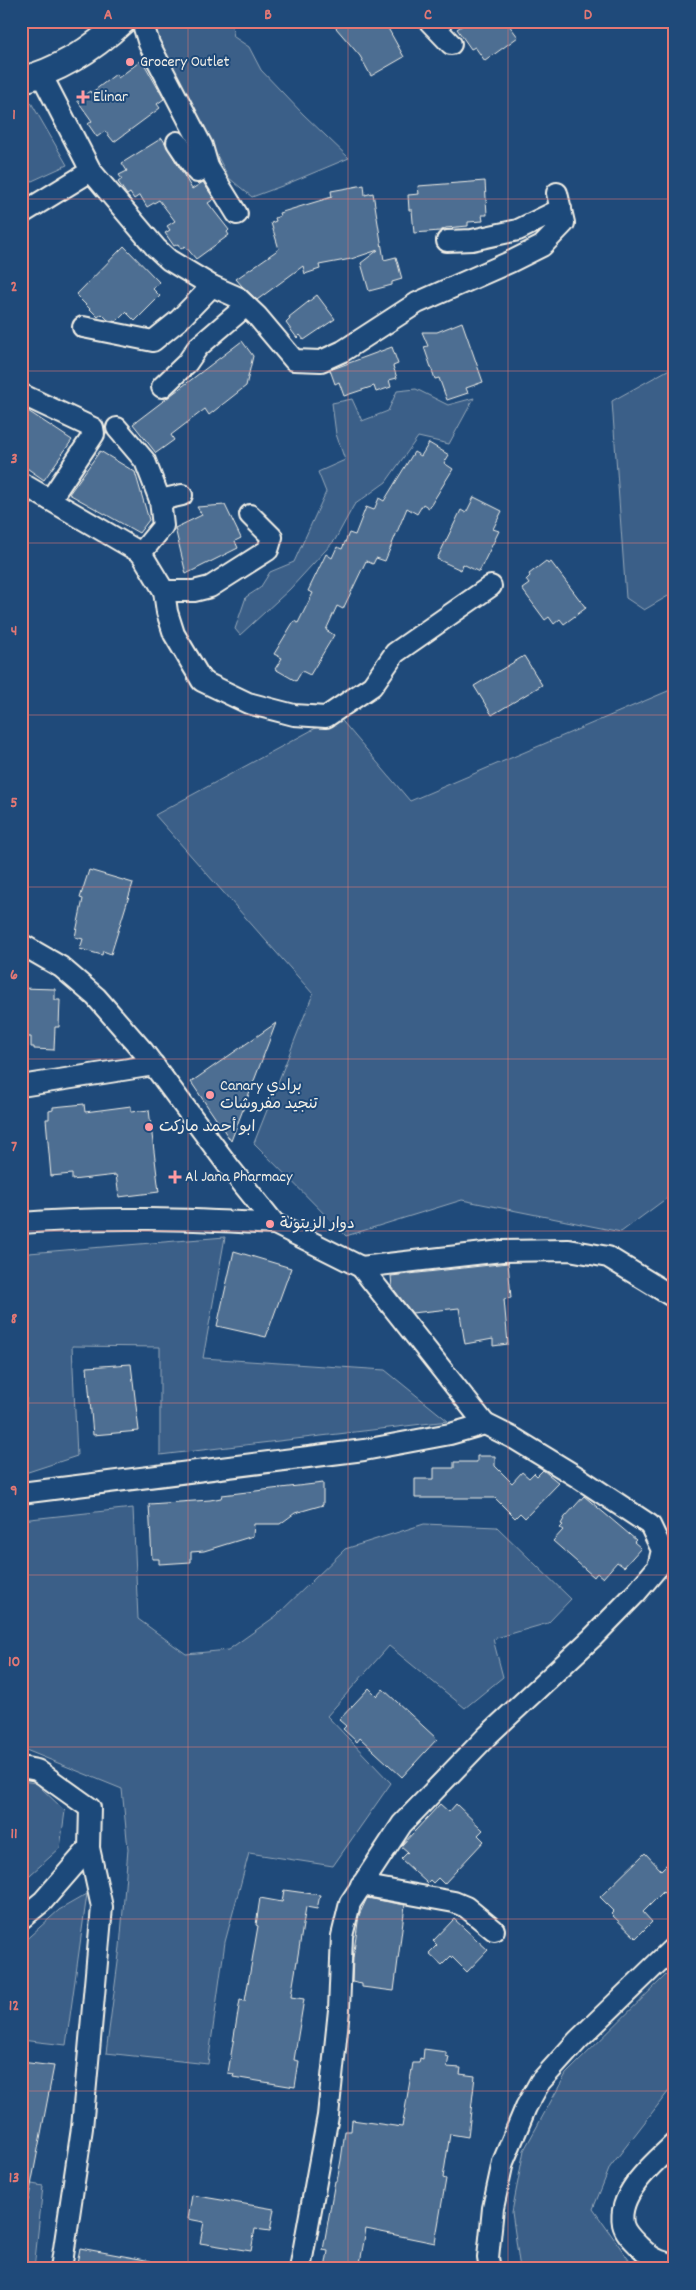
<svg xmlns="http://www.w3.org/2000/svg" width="696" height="2290" viewBox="0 0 696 2290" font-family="Dekko,'Playpen Sans Arabic',sans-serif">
	<rect width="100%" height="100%" fill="#1f4a7a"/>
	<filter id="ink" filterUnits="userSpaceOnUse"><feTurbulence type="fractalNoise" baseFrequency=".02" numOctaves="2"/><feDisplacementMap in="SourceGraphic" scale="10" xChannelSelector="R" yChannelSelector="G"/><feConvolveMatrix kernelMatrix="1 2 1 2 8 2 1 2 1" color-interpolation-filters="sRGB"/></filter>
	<g filter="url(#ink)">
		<g fill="#3a5f88" stroke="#97a8b8">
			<polygon points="150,21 231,21 234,37 249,47 261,70 303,114 349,158 282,186 252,197 229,178 154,36"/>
			<polygon points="29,99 67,165 21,186 21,102"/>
			<polygon points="675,366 675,592 644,610 626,598 612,401"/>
			<polygon points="416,389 448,405 474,398 449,444 418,437 386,482 354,505 335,540 290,589 240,635 235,629 246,597 260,588 270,572 294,562 326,492 318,472 345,460 336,434 332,403 352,399 362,421 388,411 397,391"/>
			<polygon points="675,688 675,1192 621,1232 462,1200 346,1236 254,1143 313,994 155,815 338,716 410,801"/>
			<polygon points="225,1237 203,1358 385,1370 448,1421 160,1455 160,1347 72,1346 77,1456 25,1473 29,1253"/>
			<polygon points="133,1508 138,1619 186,1654 228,1650 276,1616 345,1549 424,1524 497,1527 571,1599 548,1623 493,1639 503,1677 465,1708 389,1646 327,1716 391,1783 333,1866 249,1853 225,1942 208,2064 106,2053 120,1947 128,1849 122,1789 21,1748 21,1520"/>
			<polygon points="21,1781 36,1783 65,1811 60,1848 21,1883"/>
			<polygon points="87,1894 66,2045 21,2040 21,1944 59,1910"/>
			<polygon points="675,1966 675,2083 610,2167 593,2209 629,2260 642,2269 520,2269 512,2212 524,2150 566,2074"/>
			<polygon points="21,2182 43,2186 34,2269 21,2269"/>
		</g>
		<g fill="#4d6e92" stroke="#f4f1e8">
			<polygon points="330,21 384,21 404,57 371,76 360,56"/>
			<polygon points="469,21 506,21 518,37 485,61 475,47 471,49 457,29"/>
			<polygon points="142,60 164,99 157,104 160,108 114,142 105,131 97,137 88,124 92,121 77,100 90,91 91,93 116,74 118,78"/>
			<polygon points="162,138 192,189 203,182 214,199 208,203 229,230 227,232 229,235 196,259 185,246 181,249 178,244 174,246 165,233 170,230 167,226 175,221 159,200 147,207 140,195 134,199 130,193 127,195 118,182 122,179 119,175 127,171 122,163"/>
			<polygon points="485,181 487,215 482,215 483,221 468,222 468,226 446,228 440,231 414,233 412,210 409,210 408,195 419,194 418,186"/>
			<polygon points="364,185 365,195 373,193 384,260 396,257 402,279 392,282 392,285 369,291 361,263 378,250 351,259 319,265 320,269 305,274 303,266 257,300 242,286 236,279 279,249 271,223 276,221 275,218 280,216 279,213 332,197 331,191"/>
			<polygon points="124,246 159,282 153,289 160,296 135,321 126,312 116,322 108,320 102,314 98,317 76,295"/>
			<polygon points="317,295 335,319 304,340 300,335 297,338 286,323 290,319 289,317"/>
			<polygon points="462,322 483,382 466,388 468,393 447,400 439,378 435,379 424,347 428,346 422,332 437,332"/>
			<polygon points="242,341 253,356 246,386 209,415 205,409 171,435 174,440 156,453 133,424"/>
			<polygon points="392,347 398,364 393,366 397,378 389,380 391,387 376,392 374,386 344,396 339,382 335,384 330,370"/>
			<polygon points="28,411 72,440 44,480 21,464 21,420"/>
			<polygon points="429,443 449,455 444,463 453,469 429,508 423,504 417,514 407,508 385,561 376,558 373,564 366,561 343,609 337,606 326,630 334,635 310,675 302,671 296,681 275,669 282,658 274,654 294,621 298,623 313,593 308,591 326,554 332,558 337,547 342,549 349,533 355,535 366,507 374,510 379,498 384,501 414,452 421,456"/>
			<polygon points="100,451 135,472 149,520 139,533 69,494"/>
			<polygon points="474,497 502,511 493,529 499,531 479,572 463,564 461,570 437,559 461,510 466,513"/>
			<polygon points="225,505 241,538 235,541 238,548 186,574 175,528 202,515 197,507"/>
			<polygon points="546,561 548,564 551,562 586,608 564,624 560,619 554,624 549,617 545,620 522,589 529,584 526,580 530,576 529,574"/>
			<polygon points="524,656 542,685 492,715 474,686"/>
			<polygon points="89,870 133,883 111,954 103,951 102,955 80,949 83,939 75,937 83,899 80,898"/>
			<polygon points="21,988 55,989 55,1000 60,1000 59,1027 55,1027 54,1050 34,1049 34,1047 31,1047 31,1037 21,1037"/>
			<polygon points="276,1023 231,1141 191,1082"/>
			<polygon points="84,1104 85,1112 131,1106 131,1112 149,1110 159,1192 119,1197 116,1175 72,1180 72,1174 51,1176 46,1119 49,1119 49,1111 53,1110 53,1107"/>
			<polygon points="234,1251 291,1268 266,1337 217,1326"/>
			<polygon points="508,1263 511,1298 504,1299 508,1344 493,1346 493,1339 465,1344 459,1308 412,1313 392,1287 391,1276"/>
			<polygon points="131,1364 139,1431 93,1435 87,1367"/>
			<polygon points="477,1456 495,1456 495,1466 512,1483 522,1472 529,1478 534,1473 537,1476 543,1470 559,1483 525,1518 520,1513 515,1518 495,1498 415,1498 415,1479 434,1479 434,1468 454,1468 454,1462 477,1462"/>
			<polygon points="323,1483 323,1505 295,1513 280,1524 254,1524 253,1536 204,1551 191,1552 191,1562 159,1564 159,1559 152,1559 149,1504 210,1500 221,1498 222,1495"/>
			<polygon points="584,1496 636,1540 634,1542 641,1548 624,1567 617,1562 603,1578 597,1573 594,1577 553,1541 563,1530 560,1528 563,1525 561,1524 565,1517"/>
			<polygon points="369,1688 377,1696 383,1689 437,1739 402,1777 360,1738 357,1742 343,1729 346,1726 339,1720"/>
			<polygon points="440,1804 449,1812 456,1804 483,1830 478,1835 484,1841 444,1884 438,1878 433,1883 430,1880 427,1883 401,1859 408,1852 401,1846"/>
			<polygon points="645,1853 661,1870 667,1864 675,1872 675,1904 663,1892 643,1912 652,1922 636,1938 611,1914 614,1911 600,1897"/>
			<polygon points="284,1890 320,1895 317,1909 306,1907 291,1997 304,1999 294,2060 299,2061 295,2087 233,2077 234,2074 228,2073 240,2000 245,2001 258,1926 256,1925 260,1898 282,1902"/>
			<polygon points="367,1898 405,1905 394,1991 362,1987 362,1984 352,1982 353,1958 359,1915"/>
			<polygon points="454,1919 488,1950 467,1972 451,1956 442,1965 429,1953 437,1945 433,1941"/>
			<polygon points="424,2049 446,2052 446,2056 449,2057 447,2067 461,2068 460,2074 475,2076 468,2137 450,2134 443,2178 446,2179 435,2243 366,2229 359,2269 325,2269 328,2251 323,2250 335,2181 337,2181 341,2160 345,2131 351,2131 352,2120 402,2127 413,2063 419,2063 420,2058 423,2059"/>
			<polygon points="21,2062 54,2066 28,2201 21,2200"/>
			<polygon points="192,2195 274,2209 270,2231 255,2229 251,2251 200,2243 204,2222 188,2219"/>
			<polygon points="80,2248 151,2261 151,2269 76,2269"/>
		</g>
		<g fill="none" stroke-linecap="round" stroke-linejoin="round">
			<g stroke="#f4f1e8" stroke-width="24">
				<g id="minor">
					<polyline points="142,21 149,44 202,146 208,167 237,214"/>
					<polyline points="429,21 451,44"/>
					<polyline points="41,74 91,171 156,248 169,260 212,286 237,297 257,316 294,360 321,361 343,351 417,303 510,262 542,246 564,223 557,193"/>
					<polyline points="177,142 197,172 208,167"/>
					<polyline points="21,214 91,171"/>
					<polyline points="447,241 472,240 518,230 561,209"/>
					<polyline points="83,327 153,341 179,320 212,286"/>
					<polyline points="162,387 187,363 198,347 246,306"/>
					<polyline points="23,395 93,428 94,434 50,500"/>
					<polyline points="117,428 145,461 160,500 163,526 141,553"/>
					<polyline points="21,483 141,553 164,591 167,612 174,634 202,681 248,703 294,715 326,717 372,686 395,653 491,586"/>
					<polyline points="160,500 182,495"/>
					<polyline points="164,591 194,591 210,587 268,550 272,537 250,515"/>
					<polyline points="21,944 61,967 96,997 143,1051 230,1168 275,1224 361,1267 485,1424"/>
					<polyline points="21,1086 154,1065"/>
					<path d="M 21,1223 C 105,1216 191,1219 275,1224"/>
					<polyline points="361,1267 502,1251 569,1250 608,1257 675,1298"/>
					<polyline points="21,1493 364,1450 450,1434 485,1424 515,1439 579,1478 650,1525 662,1550 658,1567 636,1593 592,1638 487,1736 402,1824 350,1903 342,1936 339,2010 328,2116 300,2269"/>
					<polyline points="21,1767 37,1770 90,1808 89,1848 102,1907 82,2128 61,2269"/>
					<polyline points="361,1885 454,1902 466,1907 494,1930"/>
					<polyline points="21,1919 43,1901 89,1848"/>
					<path d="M 675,2143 C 655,2162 617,2193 623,2224 C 625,2233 633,2240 639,2246 C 649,2256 659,2263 675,2264"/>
					<polyline points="490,2269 488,2258 493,2208 503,2162 526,2107 540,2082 578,2040 675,1946"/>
				</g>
			</g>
			<g stroke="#f4f1e8" stroke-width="29">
				<path id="major" d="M 21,80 C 61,70 93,49 123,21"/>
			</g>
			<use href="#minor" stroke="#1f4a7a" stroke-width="20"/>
			<use href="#major" stroke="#1f4a7a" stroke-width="25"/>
		</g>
	</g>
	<path fill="none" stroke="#e27875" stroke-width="1" stroke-opacity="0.55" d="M 188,21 L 188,2269M 348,21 L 348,2269M 508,21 L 508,2269M 21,199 L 675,199M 21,371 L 675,371M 21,543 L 675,543M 21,715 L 675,715M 21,887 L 675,887M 21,1059 L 675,1059M 21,1231 L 675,1231M 21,1403 L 675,1403M 21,1575 L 675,1575M 21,1747 L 675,1747M 21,1919 L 675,1919M 21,2091 L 675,2091"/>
	<g fill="#ff9aa2" stroke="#1f4a7a" stroke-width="2">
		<circle cx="130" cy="62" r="5"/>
		<path d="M80.5 89.5h5v5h5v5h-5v5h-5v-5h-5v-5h5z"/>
		<circle cx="210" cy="1095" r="5"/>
		<circle cx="149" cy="1127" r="5"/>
		<path d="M172.5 1169.5h5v5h5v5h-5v5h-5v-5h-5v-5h5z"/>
		<circle cx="270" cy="1224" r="5"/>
	</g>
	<g text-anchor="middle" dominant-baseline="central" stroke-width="4" stroke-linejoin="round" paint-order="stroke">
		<g font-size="16" fill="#f4f1e8" stroke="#1f4a7a" text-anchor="start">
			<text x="140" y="62">Grocery Outlet</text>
			<text x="93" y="97">Elinar</text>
			<text x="220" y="1086">Canary برادي<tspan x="220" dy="18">تنجيد مفروشات</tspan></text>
			<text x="159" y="1127">ابو أحمد ماركت</text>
			<text x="185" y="1177">Al Jana Pharmacy</text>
			<text x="280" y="1224">دوار الزيتونة</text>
		</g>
	</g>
	<rect width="696" height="2290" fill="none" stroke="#1f4a7a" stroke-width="55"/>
	<rect x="28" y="28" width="640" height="2234" fill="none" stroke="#e27875" stroke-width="2"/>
	<g font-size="16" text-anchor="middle" font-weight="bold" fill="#e27875">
		<text x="108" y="19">A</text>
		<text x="268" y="19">B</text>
		<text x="428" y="19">C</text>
		<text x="588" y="19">D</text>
		<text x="14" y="119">1</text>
		<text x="14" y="291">2</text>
		<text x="14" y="463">3</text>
		<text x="14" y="635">4</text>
		<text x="14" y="807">5</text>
		<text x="14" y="979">6</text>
		<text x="14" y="1151">7</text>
		<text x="14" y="1323">8</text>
		<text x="14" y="1495">9</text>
		<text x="14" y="1666">10</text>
		<text x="14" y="1838">11</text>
		<text x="14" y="2010">12</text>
		<text x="14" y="2182">13</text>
	</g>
</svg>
